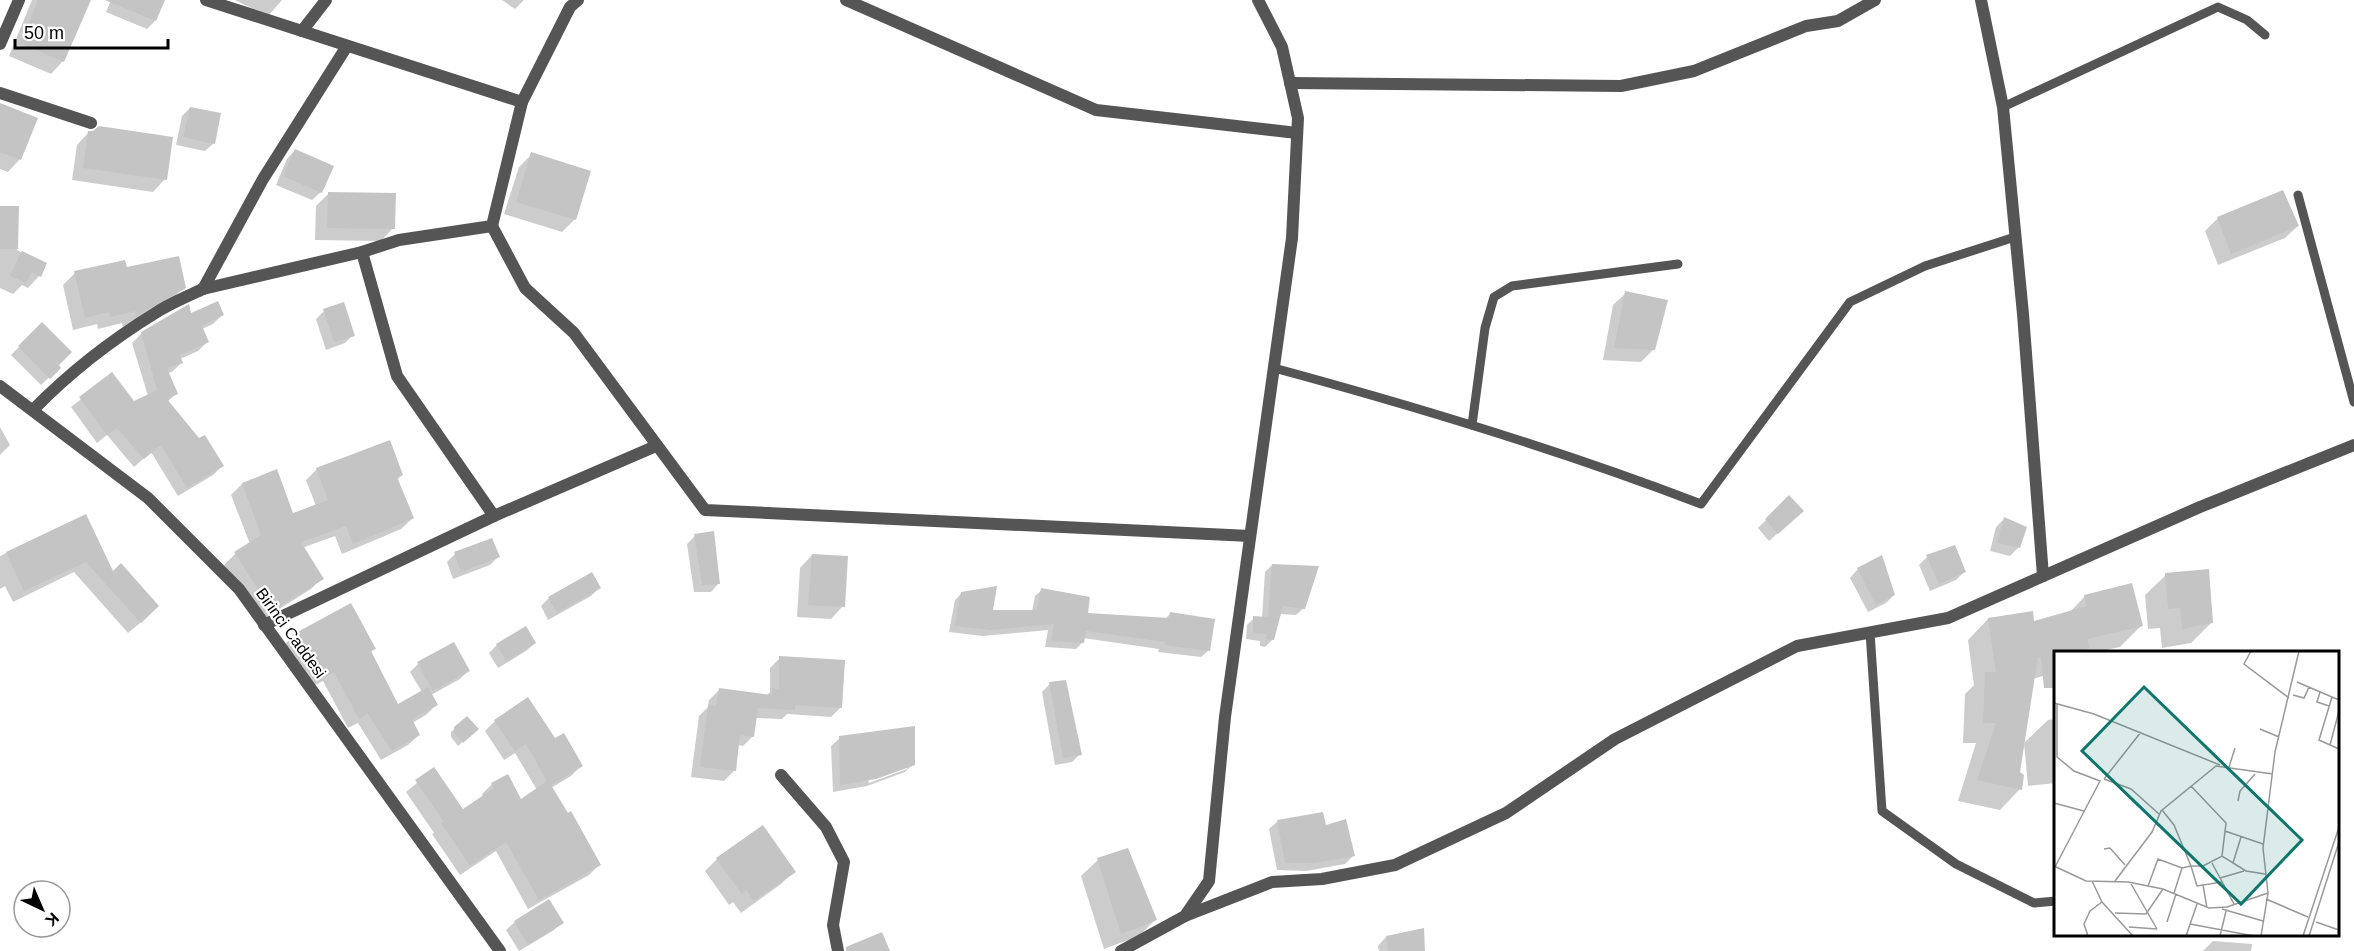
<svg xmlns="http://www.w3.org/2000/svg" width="2354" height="951" viewBox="0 0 2354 951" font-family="Helvetica,sans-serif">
	<rect width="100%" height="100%" fill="#fff"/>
	<g fill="#0003" fill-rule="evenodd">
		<polygon points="32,0 89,0 63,61 51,74 9,56"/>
		<polygon points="111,0 163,0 155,21 147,29 106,12"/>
		<polygon points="235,0 282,0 268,16"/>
		<polygon points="502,0 524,0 515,9"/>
		<polygon points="0,105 20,159 8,172 0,169"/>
		<polygon points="190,108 214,143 205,151 176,145 182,116"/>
		<polygon points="89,132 165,179 153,192 72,180 77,145"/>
		<polygon points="295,150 321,192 312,200 276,185 287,159"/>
		<polygon points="532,154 575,219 562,232 504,214 519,167"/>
		<polygon points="329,193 393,228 381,241 315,240 316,206"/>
		<polygon points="0,208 17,208 17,250 45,264 39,276 28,288 22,285 13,294 0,288"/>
		<polygon points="2218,218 2298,226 2285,238 2218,265 2205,231"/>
		<polygon points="126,269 184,287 171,300 123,327 122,323 98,329 97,324 73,330 63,285 75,273"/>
		<polygon points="1626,293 1654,349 1641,362 1603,360 1613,305"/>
		<polygon points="188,307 190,315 222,315 213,324 202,329 207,342 198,351 180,359 181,363 172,372 168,373 177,393 167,402 222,466 213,475 178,496 151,452 134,467 107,435 97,443 71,407 112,375 133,403 148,396 132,343 141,334"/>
		<polygon points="324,311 353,335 345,343 326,350 316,319"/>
		<polygon points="42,324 59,368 41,385 11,355"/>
		<polygon points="0,427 10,445 0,455"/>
		<polygon points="317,469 402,475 397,480 413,518 401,529 342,554 335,536 302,548 322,578 311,589 260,621 224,565 235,554 250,544 231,495 242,484 276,471 293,515 316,506 306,480"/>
		<polygon points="1789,497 1794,519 1769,541 1758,528"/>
		<polygon points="85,516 112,573 146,618 128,633 74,572 13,602 5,586 0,589 0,556"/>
		<polygon points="2004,519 2018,548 2010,556 1990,551 1996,527"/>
		<polygon points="695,536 719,583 711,592 694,592 687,544"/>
		<polygon points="455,554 498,557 490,565 453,579 447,562"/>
		<polygon points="812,555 843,606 831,619 797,617 800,568"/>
		<polygon points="1927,557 1964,572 1956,580 1930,591 1919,565"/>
		<polygon points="1272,565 1304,608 1296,615 1280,614 1273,639 1265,647 1260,646 1260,641 1246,639 1247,625 1254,618 1262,618 1265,572"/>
		<polygon points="1858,569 1894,595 1886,603 1868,612 1850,578"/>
		<polygon points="2166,575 2212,622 2191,643 2162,648 2160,628 2148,629 2145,595"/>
		<polygon points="599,588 591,596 548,620 541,606 549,598"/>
		<polygon points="1042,590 1086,614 1165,619 1171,613 1208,651 1201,657 1158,652 1159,649 1083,638 1083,642 1076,649 1045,647 1048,630 983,636 949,632 955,600 962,593 991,612 1032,611 1035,596"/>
		<polygon points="2085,596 2141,626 2120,647 2095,652 2056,652 2056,672 2033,679 2018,772 2020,789 2000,810 1958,801 1976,743 1963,743 1965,694 1974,685 1968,640 1988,619 2033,623 2069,613"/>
		<polygon points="350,605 374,648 370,653 397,706 422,692 410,672 418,664 468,671 460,679 431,695 436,705 426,715 412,723 419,735 408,745 381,760 358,723 348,728 323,681 306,690 282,647 293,636"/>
		<polygon points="535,643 526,651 498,668 489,653 497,645"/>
		<polygon points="780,658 841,707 831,717 787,714 782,719 755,718 753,736 743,746 738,745 734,771 724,781 691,777 699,716 708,707 709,700 719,690 766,696 770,692 770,668"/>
		<polygon points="1050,684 1080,754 1072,762 1055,765 1042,692"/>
		<polygon points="466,718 477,729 458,746 451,737 451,732"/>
		<polygon points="2056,719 2056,783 2028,786 2024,743 2048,720"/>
		<polygon points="495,721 555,740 581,766 571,776 551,788 599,865 589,875 528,909 496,851 460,875 432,834 434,833 406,792 434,769 463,811 483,797 482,794 492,784 520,801 537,790 515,753 504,760 485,731"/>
		<path d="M 840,738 L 913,764 L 905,772 L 867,786 L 833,792 L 831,746 ZM 907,766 L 907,769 L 869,783 L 868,780 Z"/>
		<polygon points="1278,821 1325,827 1353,856 1345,864 1306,871 1277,870 1269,829"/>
		<polygon points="717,859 794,871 781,884 741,913 733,902 729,905 705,871"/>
		<polygon points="1098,860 1155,920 1139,936 1104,949 1081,876"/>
		<polygon points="515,922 562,922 554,930 519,951 506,930"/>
		<polygon points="1386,937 1424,951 1379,951 1378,946"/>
		<polygon points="2213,941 2252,944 2251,951 2203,951"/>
	</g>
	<g fill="#c4c4c4">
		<polygon points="38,0 91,0 64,62 20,43"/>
		<polygon points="105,0 165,0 156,21"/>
		<polygon points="0,103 38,118 21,160 0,152"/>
		<polygon points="190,107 221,113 215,144 183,137"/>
		<polygon points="99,126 173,137 167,180 83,168 88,131 93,131"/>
		<polygon points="295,149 334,166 322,193 283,176"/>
		<polygon points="531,152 591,171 576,220 516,202"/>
		<polygon points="2283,190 2299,226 2231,254 2217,217"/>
		<polygon points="328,192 396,193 395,229 327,228"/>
		<polygon points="0,206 19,206 18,249 0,249"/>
		<polygon points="22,251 47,263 41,277 32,272 26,283 10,276"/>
		<polygon points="179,256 186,288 136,316 135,311 110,317 109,312 85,318 74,271 125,260 127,267"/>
		<polygon points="1625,291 1668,300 1655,350 1614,348"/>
		<polygon points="218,301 224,315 202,326 209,342 180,355 183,363 167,368 178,394 167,399 199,438 205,435 224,466 187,488 161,445 144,459 117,428 107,435 79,397 112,372 134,401 157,390 141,332 189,304 191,313"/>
		<polygon points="344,302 355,336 334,342 323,309"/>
		<polygon points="42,322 72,352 59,365 61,368 50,379 18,346"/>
		<polygon points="390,440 403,475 397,477 414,518 353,544 346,526 301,542 324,579 272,611 234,552 261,535 242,483 277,469 293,513 328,500 316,468"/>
		<polygon points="1789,495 1804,511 1778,534 1765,519"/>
		<polygon points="86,514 113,571 121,563 159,606 141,623 86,562 24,591 6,552"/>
		<polygon points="2004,517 2027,527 2020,548 1997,543"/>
		<polygon points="714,531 720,584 702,585 694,534"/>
		<polygon points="492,538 500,557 461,572 454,552"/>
		<polygon points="1955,545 1966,572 1939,584 1926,555"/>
		<polygon points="812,554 848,556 845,607 808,605"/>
		<polygon points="1882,555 1895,595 1876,605 1857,568"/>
		<polygon points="1272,564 1319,566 1305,609 1283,606 1274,640 1266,639 1267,634 1253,633 1253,616 1268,617"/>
		<polygon points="2209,569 2213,623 2182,629 2180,608 2168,609 2165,573"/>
		<polygon points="592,572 601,588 557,613 548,597"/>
		<polygon points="2132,583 2143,626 2087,639 2090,648 2075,652 2055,652 2055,688 2044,688 2041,657 2038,657 2020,772 2024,775 2022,790 1977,780 1996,723 1983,723 1985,672 1996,672 1988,618 2033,611 2034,621 2087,606 2084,595"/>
		<polygon points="997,586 993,610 1037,610 1041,588 1090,597 1088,613 1169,618 1170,612 1215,619 1210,651 1164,645 1165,642 1086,631 1084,643 1051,641 1054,624 991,630 955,626 961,592"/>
		<polygon points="351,603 376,649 371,651 398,704 428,687 438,705 412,719 420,735 392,751 368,714 359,719 334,672 317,681 292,635"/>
		<polygon points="526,626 536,643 506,661 496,644"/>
		<polygon points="454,642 470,671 433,691 417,662"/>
		<polygon points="779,656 845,660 842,708 795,705 795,710 758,708 754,737 740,735 736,771 700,767 708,705 716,706 719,688 772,695 772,688 779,689"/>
		<polygon points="1066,680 1082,755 1063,758 1049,682"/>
		<polygon points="528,697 555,738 564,733 583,766 551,785 568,813 571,811 601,865 539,900 506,842 470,866 441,823 444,822 415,780 434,767 463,809 494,788 491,783 508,774 521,799 547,781 526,744 515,751 494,720"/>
		<polygon points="467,716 479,729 463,743 454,733 454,727"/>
		<polygon points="915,726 915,765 876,779 840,785 839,736"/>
		<polygon points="1323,812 1326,825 1346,819 1355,856 1315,863 1285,863 1277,820"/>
		<polygon points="763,825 796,872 754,901 746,890 742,894 716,858"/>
		<polygon points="1128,848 1157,920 1121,934 1097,858"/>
		<polygon points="549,899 564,923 528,945 514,921"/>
		<polygon points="1424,928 1425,951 1388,951 1386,936"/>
		<polygon points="882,932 890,951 846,951 846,947"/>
	</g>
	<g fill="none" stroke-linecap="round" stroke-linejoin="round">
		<g stroke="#555" stroke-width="9">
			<polyline points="2003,107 2218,7 2247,20 2265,35"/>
			<polyline points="2298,195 2354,402"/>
			<path d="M 1274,368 C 1418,407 1561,450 1701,504 L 1850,302 L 1925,266 L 2015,237"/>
			<polyline points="1472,425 1485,328 1494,297 1512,286 1678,264"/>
			<polyline points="1870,632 1882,811 1956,864 2034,903 2056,901"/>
		</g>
		<g stroke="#555" stroke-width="12">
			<polyline points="206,0 522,102"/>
			<polyline points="846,0 1096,110 1297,133"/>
			<polyline points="1981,0 2003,107 2023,314 2043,576"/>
			<polyline points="302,31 326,0"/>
			<polyline points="1290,83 1621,86 1694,71 1806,26 1838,21 1875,0"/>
			<polyline points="0,93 91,123"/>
			<polyline points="492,226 525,288 574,333 705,510 1250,536"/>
			<polyline points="362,252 397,376 494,516"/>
			<polyline points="203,289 362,252 399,240 492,226 522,102 570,7 578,0"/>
			<polyline points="203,289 263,179 347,46"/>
			<polyline points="264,625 494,516 656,446"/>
			<polyline points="781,775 826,827 844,862 833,925 838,951"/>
			<polyline points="1185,916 1272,882 1322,879 1395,865 1506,813 1615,739 1797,646 1948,618 2200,507 2354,445"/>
			<polyline points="1121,951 1185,916 1209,881 1225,717 1292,238 1298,118 1282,47 1258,0"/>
		</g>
		<g stroke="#555" stroke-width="12">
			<polyline points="0,44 19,0"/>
			<polyline points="0,386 148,498 239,589 500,951"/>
			<path d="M 33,410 C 69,373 113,339 157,312 C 171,303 188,296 203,289"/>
		</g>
	</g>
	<g text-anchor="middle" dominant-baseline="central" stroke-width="4.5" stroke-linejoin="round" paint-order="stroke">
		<g font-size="16" fill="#000" stroke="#fff">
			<text transform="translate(291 633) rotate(54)">Birinci Caddesi</text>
		</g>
	</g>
	<g transform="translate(2054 651)">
		<rect width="285" height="285" fill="#fff"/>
		<path fill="none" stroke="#999" stroke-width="1.5" d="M 197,0 L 190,13 L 235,47M 243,31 L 285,49M 266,41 L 263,51 L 275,55M 239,44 L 250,47 L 255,36M 278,46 L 265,89 L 285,98M 0,52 L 40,63 L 166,114M 206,78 L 225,86M 276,94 L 285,60M 175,116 L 181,97M 50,128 L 77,138 L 105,163M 50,128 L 87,81M 137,135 L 172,172 L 168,205M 184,150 L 186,140 L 201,123M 0,152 L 30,160M 171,180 L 209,193M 50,198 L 56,197 L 71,214M 158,212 L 180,253M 179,212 L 187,186M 0,215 L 32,230 L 74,231 L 109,238 L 155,257 L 173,256 L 214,242M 1,216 L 46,130 L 20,120 L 3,106 L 3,53M 166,227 L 190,220M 38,230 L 48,251 L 79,285M 61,230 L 98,181 L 107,160 L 162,115 L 219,123M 76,231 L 103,278M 149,234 L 143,235 L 137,215 L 149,215 L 168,205 L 192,220 L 211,223M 94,235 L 104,208 L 128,217 L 137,215 L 120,174 L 108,159M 120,242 L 128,217M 212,248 L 254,266M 153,257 L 149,234 L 168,231M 168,258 L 209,270M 61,262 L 92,263 L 109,238M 113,271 L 122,243M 262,271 L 285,279M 136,273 L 200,285M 75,276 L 103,278M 34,285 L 30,273 L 36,260 L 48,251M 132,285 L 143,253M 166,285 L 172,260M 207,285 L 214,242 L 209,197 L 221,101 L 245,0M 249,285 L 285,176M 255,285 L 285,191"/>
		<path fill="#0f766e" fill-opacity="0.15" stroke="#0f766e" stroke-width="3" d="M 90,36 L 248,189 L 187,253 L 28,100 Z"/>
		<rect width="285" height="285" fill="none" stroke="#000" stroke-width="3"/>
	</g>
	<g transform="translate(42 909) rotate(136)"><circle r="28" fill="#ffffff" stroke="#999999" stroke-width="1.5"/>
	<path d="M0-4.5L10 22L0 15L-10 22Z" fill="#000000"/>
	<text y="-9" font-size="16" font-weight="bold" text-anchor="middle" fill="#000000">K</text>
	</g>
	<path d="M15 39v9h153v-9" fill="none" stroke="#000000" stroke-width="3"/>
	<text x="24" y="39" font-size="18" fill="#000000" stroke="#ffffff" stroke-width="4.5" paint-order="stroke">50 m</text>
</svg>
